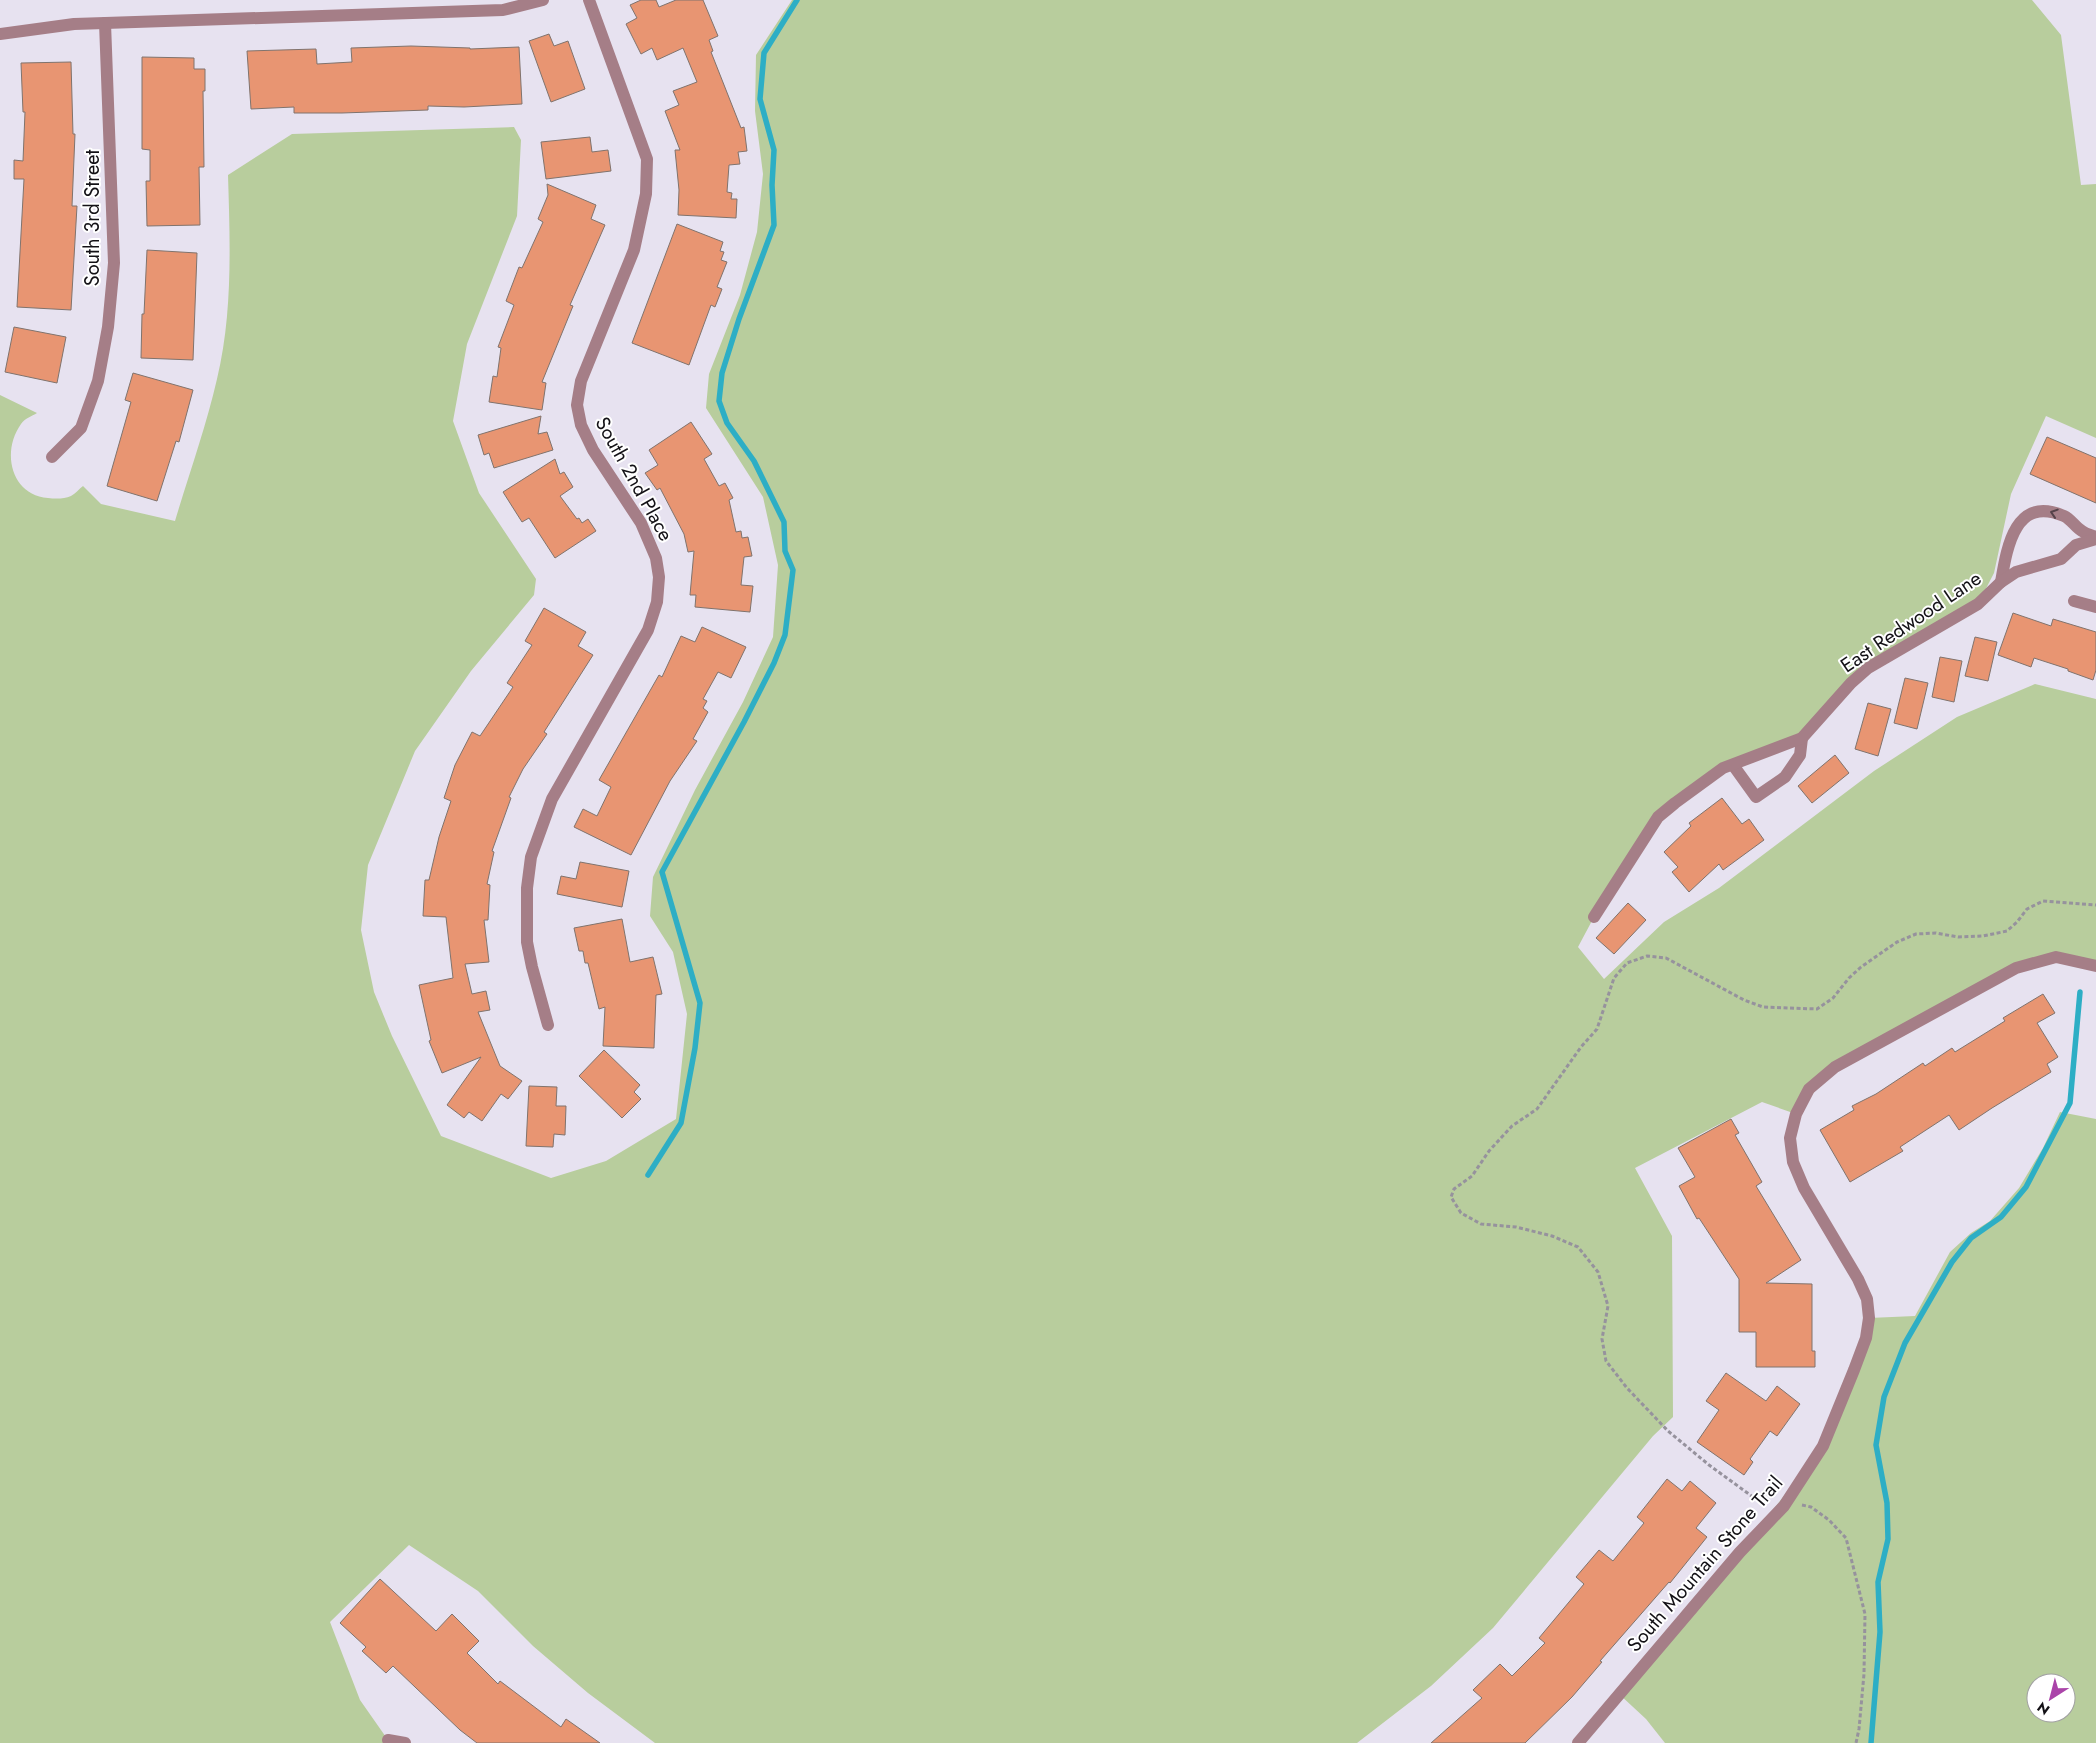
<svg xmlns="http://www.w3.org/2000/svg" width="2096" height="1743" viewBox="0 0 2096 1743" font-family="Jost,sans-serif">
	<rect width="100%" height="100%" fill="#e7e2f0"/>
	<g fill="#b8cd9d" fill-rule="evenodd">
		<path d="M 792,0 L 2032,0 L 2061,35 L 2081,185 L 2096,184 L 2096,438 L 2046,416 L 2011,494 L 1994,573 L 1978,604 L 1868,668 L 1802,738 L 1723,768 L 1675,803 L 1594,917 L 1578,947 L 1604,979 L 1664,922 L 1719,888 L 1874,771 L 1957,717 L 2035,684 L 2096,699 L 2096,966 L 2056,957 L 2016,968 L 1835,1067 L 1796,1114 L 1762,1102 L 1635,1168 L 1672,1236 L 1673,1417 L 1653,1436 L 1493,1628 L 1431,1686 L 1357,1743 L 655,1743 L 588,1693 L 533,1646 L 478,1591 L 409,1545 L 330,1622 L 360,1700 L 388,1740 L 384,1743 L 0,1743 L 0,395 L 37,413 C 32,416 24,419 21,424 C 1,452 11,495 48,498 C 56,499 64,499 71,496 C 75,494 79,489 83,486 L 101,504 L 175,521 C 189,474 206,427 217,379 C 233,313 230,242 228,175 L 292,134 L 514,127 L 521,140 L 517,216 L 467,344 L 453,421 L 479,493 L 536,579 L 534,595 L 471,671 L 415,751 L 368,865 L 361,930 L 374,992 L 392,1036 L 441,1136 L 551,1178 L 606,1161 L 676,1119 L 687,1014 L 673,952 L 650,916 L 653,877 L 695,790 L 743,702 L 773,637 L 778,565 L 763,497 L 706,408 L 709,374 L 740,295 L 757,232 L 763,174 L 755,111 L 756,55 Z"/>
		<path d="M 2060,1112 L 2096,1119 L 2096,1743 L 1665,1743 L 1646,1719 L 1619,1694 L 1740,1552 L 1823,1446 L 1869,1318 L 1915,1316 L 1950,1252 L 1971,1233 L 1990,1221 L 2019,1188 L 2043,1148 ZM 2036,1683 L 2066,1683 L 2066,1713 L 2036,1713 Z"/>
	</g>
	<g fill="none" stroke-linecap="round" stroke-linejoin="round">
		<g stroke="#2daec5" stroke-width="5.5">
			<polyline points="648,1175 681,1123 695,1048 700,1003 662,872 744,722 774,663 785,635 793,570 785,551 784,522 754,461 727,423 719,401 722,373 739,319 774,225 772,185 774,150 760,99 764,53 797,0"/>
			<polyline points="1871,1743 1880,1632 1878,1582 1888,1539 1887,1503 1876,1445 1884,1397 1905,1343 1952,1262 1971,1238 2001,1217 2026,1187 2070,1103 2080,992"/>
		</g>
	</g>
	<g fill="#e89572" stroke="#80736d">
		<polygon points="641,0 656,0 659,7 676,0 703,0 718,36 709,40 713,51 711,52 741,128 744,127 747,151 738,152 740,164 729,165 727,192 732,193 731,199 737,199 736,218 678,215 679,190 675,150 680,150 665,111 679,105 673,91 697,82 683,48 657,60 652,48 641,54 626,24 637,18 630,5"/>
		<polygon points="549,34 554,46 568,41 585,89 551,102 529,41"/>
		<polygon points="411,46 470,48 470,49 519,47 522,104 464,107 428,106 428,110 342,113 294,113 294,107 251,109 247,51 316,49 317,64 352,62 351,48"/>
		<polygon points="142,57 194,58 194,69 205,69 205,91 203,91 204,167 199,167 200,225 147,226 146,181 150,181 150,150 142,149"/>
		<polygon points="71,62 73,134 75,134 72,206 77,206 71,310 17,307 24,179 14,179 14,160 23,161 25,112 23,112 21,63"/>
		<polygon points="590,137 592,152 608,150 611,171 546,179 541,142"/>
		<polygon points="547,184 596,205 591,219 605,225 570,305 573,306 542,382 546,383 542,410 489,402 493,376 497,377 501,348 498,347 514,305 506,301 519,267 522,268 543,222 538,219 548,195"/>
		<polygon points="677,224 723,242 720,251 724,252 721,260 727,262 717,287 722,289 715,307 711,305 689,365 632,343"/>
		<polygon points="147,250 197,253 193,360 141,358 142,314 144,314"/>
		<polygon points="14,327 66,337 57,383 5,372"/>
		<polygon points="133,373 193,390 179,442 176,441 157,501 107,486 131,402 125,400"/>
		<polygon points="541,416 538,434 547,432 553,450 494,468 489,453 484,455 478,435"/>
		<polygon points="691,422 712,454 704,459 719,486 725,483 733,498 729,500 736,532 741,531 742,538 748,537 752,556 744,557 741,585 753,586 750,612 695,607 696,595 690,595 694,551 688,552 684,534 660,488 657,490 645,473 658,465 649,450"/>
		<polygon points="2047,437 2096,458 2096,503 2030,474"/>
		<polygon points="555,459 560,474 564,472 573,487 560,496 577,519 579,518 582,523 588,519 596,531 555,558 529,518 522,522 503,492"/>
		<polygon points="544,608 586,632 578,646 593,655 544,732 547,734 523,769 509,797 511,798 492,851 494,852 487,884 490,885 488,920 484,920 489,962 465,964 472,994 486,991 490,1010 478,1012 500,1066 522,1081 508,1099 501,1094 482,1121 469,1112 464,1118 447,1105 481,1057 442,1073 429,1041 431,1040 419,985 453,978 446,917 423,916 425,880 429,880 439,837 451,801 444,798 455,765 472,732 480,736 513,687 507,683 532,645 525,641"/>
		<polygon points="2013,613 2051,626 2053,619 2096,632 2096,670 2093,680 2068,671 2068,669 2034,658 2031,667 1998,655"/>
		<polygon points="702,627 746,647 731,678 718,672 703,699 707,701 703,708 708,712 693,739 697,741 670,781 631,855 574,827 583,809 597,816 611,787 599,780 659,675 662,677 681,636 695,642"/>
		<polygon points="1975,637 1997,642 1988,681 1965,676"/>
		<polygon points="1940,657 1962,661 1954,702 1932,697"/>
		<polygon points="1905,678 1928,683 1917,729 1894,723"/>
		<polygon points="1868,703 1891,709 1878,756 1855,749"/>
		<polygon points="1835,755 1849,773 1812,803 1798,786"/>
		<polygon points="1722,798 1742,824 1749,819 1764,840 1723,870 1719,864 1689,892 1672,872 1678,867 1664,852 1691,826 1689,823"/>
		<polygon points="580,862 629,871 622,907 557,894 561,876 576,879"/>
		<polygon points="1628,903 1646,920 1614,954 1596,938"/>
		<polygon points="622,919 630,962 653,957 662,994 656,995 654,1048 603,1046 605,1007 599,1009 588,963 585,963 583,951 579,951 574,928"/>
		<polygon points="2043,994 2055,1013 2037,1023 2058,1057 2047,1064 2051,1072 1992,1108 1959,1130 1949,1115 1900,1147 1903,1151 1850,1182 1820,1130 1854,1110 1852,1106 1876,1094 1923,1063 1925,1066 1952,1048 1955,1052 2005,1021 2003,1018"/>
		<polygon points="604,1050 640,1085 634,1092 641,1099 622,1118 579,1076"/>
		<polygon points="529,1086 557,1087 556,1106 566,1106 565,1135 554,1134 553,1147 526,1146"/>
		<polygon points="1731,1119 1739,1133 1735,1135 1762,1182 1756,1186 1801,1260 1766,1283 1812,1284 1812,1351 1815,1351 1815,1367 1756,1367 1756,1332 1739,1332 1739,1279 1699,1218 1697,1219 1679,1186 1695,1177 1678,1148"/>
		<polygon points="1726,1373 1766,1401 1777,1386 1800,1404 1777,1436 1770,1431 1750,1459 1753,1462 1744,1475 1697,1442 1719,1410 1706,1401"/>
		<polygon points="1667,1479 1682,1491 1690,1481 1716,1503 1696,1528 1707,1537 1670,1583 1669,1582 1600,1661 1602,1662 1572,1697 1525,1743 1431,1743 1482,1698 1473,1690 1500,1664 1512,1676 1545,1643 1539,1638 1584,1584 1576,1577 1599,1550 1613,1561 1644,1523 1637,1517"/>
		<polygon points="380,1579 436,1631 452,1614 479,1641 467,1653 498,1684 500,1681 561,1727 566,1719 600,1743 477,1743 460,1730 393,1666 386,1673 362,1651 366,1647 340,1623"/>
	</g>
	<g fill="none" stroke-linecap="round" stroke-linejoin="round">
		<g stroke="#96929d" stroke-width="3" stroke-dasharray="4 2.5" stroke-linecap="butt">
			<polyline points="1764,1505 1709,1465 1668,1431 1627,1388 1606,1361 1602,1339 1608,1306 1598,1272 1578,1247 1552,1236 1516,1227 1481,1224 1461,1213 1451,1197 1454,1189 1472,1176 1489,1151 1512,1126 1537,1109 1581,1047 1597,1029 1614,978 1627,963 1647,956 1666,958 1744,1000 1763,1007 1817,1009 1833,998 1849,978 1861,967 1897,942 1916,934 1936,933 1958,937 1983,936 2007,931 2017,922 2027,909 2043,901 2096,905"/>
			<polyline points="1802,1505 1811,1507 1829,1520 1846,1538 1865,1614 1864,1674 1859,1729 1856,1743"/>
		</g>
		<g stroke="#a57e87" stroke-width="12">
			<polyline points="0,34 74,24 105,23 503,10 543,0"/>
			<polyline points="52,457 81,428 98,381 108,327 114,263 105,23"/>
			<path d="M 2001,582 C 2007,547 2015,495 2064,516 C 2071,519 2075,527 2082,531 C 2086,534 2091,535 2096,537"/>
			<polyline points="2074,601 2096,607"/>
			<polyline points="1733,765 1756,797 1785,777 1800,755 1802,738"/>
			<polyline points="1594,917 1658,817 1675,803 1723,768 1802,738 1851,683 1868,668 1978,604 2001,582 2016,572 2061,559 2076,545 2096,539"/>
			<polyline points="548,1025 532,967 527,942 527,888 531,857 552,799 648,630 657,602 659,577 656,558 641,523 593,450 581,425 577,405 581,381 634,250 646,194 647,159 589,0"/>
			<polyline points="388,1740 405,1743"/>
			<polyline points="1578,1743 1740,1552 1784,1506 1823,1446 1854,1370 1866,1338 1869,1318 1867,1299 1858,1279 1804,1188 1793,1162 1790,1138 1796,1114 1809,1089 1835,1067 2016,968 2056,957 2096,966"/>
		</g>
	</g>
	<defs><path id="oneway-chevron" d="M-2-3.5L2.5 0L-2 3.5" fill="none" stroke-width="1.6" stroke-linecap="round" stroke-linejoin="round" transform="scale(1.25)"/></defs>
	<use stroke="#554249" href="#oneway-chevron" transform="translate(2054 513) rotate(-162)"/>
	<g text-anchor="middle" dominant-baseline="central" stroke-width="4" stroke-linejoin="round" paint-order="stroke">
		<g font-size="20" fill="#131116" stroke="#fff">
			<text transform="translate(92 218) rotate(-90)">South 3rd Street</text>
			<text transform="translate(634 479) rotate(61)">South 2nd Place</text>
			<text transform="translate(1911 622) rotate(-34)">East Redwood Lane</text>
			<text transform="translate(1705 1564) rotate(-49)">South Mountain Stone Trail</text>
		</g>
	</g>
	<g transform="translate(2051 1698) rotate(216)"><circle r="24" fill="#ffffff" stroke="#a1a0a2"/>
	<path d="M0-4L9 19L0 12L-9 19Z" fill="#aa44a9"/>
	<text y="-8" font-size="14" font-weight="bold" text-anchor="middle" fill="#131116">N</text>
	</g>
</svg>
